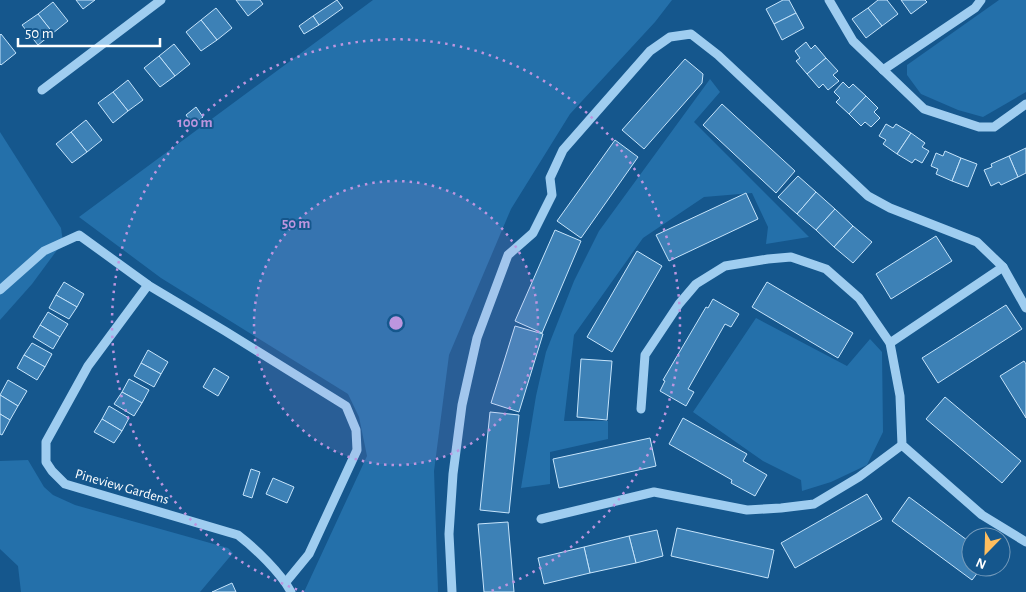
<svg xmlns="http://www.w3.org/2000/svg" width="1026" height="592" viewBox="0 0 1026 592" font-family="'Alegreya Sans',sans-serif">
	<rect width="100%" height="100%" fill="#15578d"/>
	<g fill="#2470aa">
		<polygon points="373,0 672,0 655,22 570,114 511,209 449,355 434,471 438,592 304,592 367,456 359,417 348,394 161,278 79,217"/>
		<polygon points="999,0 1026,0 1026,92 983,117 958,110 921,94 907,75 907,65"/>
		<polygon points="710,79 720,92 694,122 809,237 766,244 768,227 752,193 704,197 643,238 574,335 564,421 608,421 608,439 550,452 550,484 521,488 536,396 546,352 574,281 599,231"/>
		<polygon points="0,132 61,228 63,242 32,284 0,320"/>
		<polygon points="756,318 847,366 870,339 882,352 883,432 867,465 831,482 802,491 801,480 763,461 693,412"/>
		<polygon points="28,460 44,487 53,495 75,505 228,548 233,553 200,592 21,592 18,566 0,549 0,461"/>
	</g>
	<g fill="#3d81b6" stroke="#c6e4fb">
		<polygon points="76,0 95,0 83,9"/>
		<polygon points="236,0 260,0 263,4 248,16"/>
		<polygon points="337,0 343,8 319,25 313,16"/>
		<polygon points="783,0 789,0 796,13 774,24 766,9"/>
		<polygon points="878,0 887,0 898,14 882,26 868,8"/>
		<polygon points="901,0 925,0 927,2 911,14"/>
		<polygon points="53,2 68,21 53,33 38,14"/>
		<polygon points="216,8 232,28 217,40 201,20"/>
		<polygon points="868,8 882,26 866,38 852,19"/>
		<polygon points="796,13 804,28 782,40 774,24"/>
		<polygon points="38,14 53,33 38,45 22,25"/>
		<polygon points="313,16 319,25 304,34 299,26"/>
		<polygon points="201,20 217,40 201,51 186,32"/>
		<polygon points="1,34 16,53 1,65 0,64 0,35"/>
		<polygon points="806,42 811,49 815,45 826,58 807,74 796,61 800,58 795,51"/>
		<polygon points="174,44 190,64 175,76 159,56"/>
		<polygon points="159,56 175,76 160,87 144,68"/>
		<polygon points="826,58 838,71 833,75 839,81 828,90 823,84 819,88 807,74"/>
		<polygon points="685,59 703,74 702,83 644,149 622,130"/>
		<polygon points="128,80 143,100 128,111 113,92"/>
		<polygon points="843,82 849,88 853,84 866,96 849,114 836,102 840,98 834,92"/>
		<polygon points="113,92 128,111 113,123 98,103"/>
		<polygon points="866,96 878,108 874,112 880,118 871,127 865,122 861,126 849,114"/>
		<polygon points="722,104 795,171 776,193 703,125"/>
		<polygon points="196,107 203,117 193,125 186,115"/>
		<polygon points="86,120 102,140 87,152 71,132"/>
		<polygon points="886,124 893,128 896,124 911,133 897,154 883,144 886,140 879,136"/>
		<polygon points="71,132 87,152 72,163 56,144"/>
		<polygon points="911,133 925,143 922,147 929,151 922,163 915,159 912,163 897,154"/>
		<polygon points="615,140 638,157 581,238 557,221"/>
		<polygon points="1026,148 1026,173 1018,177 1009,156"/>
		<polygon points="945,151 961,158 952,181 936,174 938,169 931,166 936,153 943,156"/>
		<polygon points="1009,156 1018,177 1001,185 999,182 991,186 984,170 992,167 991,164"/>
		<polygon points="961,158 977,164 968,187 952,181"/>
		<polygon points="798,176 816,192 797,214 778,197"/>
		<polygon points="816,192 835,209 816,230 797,214"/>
		<polygon points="746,193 758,219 669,261 656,235"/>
		<polygon points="835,209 853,226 834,247 816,230"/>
		<polygon points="853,226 872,242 853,263 834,247"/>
		<polygon points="555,230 581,241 542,333 515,321"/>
		<polygon points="936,236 952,261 891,299 876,274"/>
		<polygon points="637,251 662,266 612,352 587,337"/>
		<polygon points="64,282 84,294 77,307 56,295"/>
		<polygon points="767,282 853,333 838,358 752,307"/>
		<polygon points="56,295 77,307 69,319 49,308"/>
		<polygon points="713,299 739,314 731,327 725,324 688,389 694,392 686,406 660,391 665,381 663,380 706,307 708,308"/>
		<polygon points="1006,305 1022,329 938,383 922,358"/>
		<polygon points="48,312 68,324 60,337 40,325"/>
		<polygon points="40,325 60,337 53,349 33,337"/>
		<polygon points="515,326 543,334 519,412 491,403"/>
		<polygon points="32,343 52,354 45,367 24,355"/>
		<polygon points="148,350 168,362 161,374 141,363"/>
		<polygon points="24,355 45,367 37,380 17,368"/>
		<polygon points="581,359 612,361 607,420 577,417"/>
		<polygon points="1024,361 1026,364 1026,418 1000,376"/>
		<polygon points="141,363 161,374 154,387 134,376"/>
		<polygon points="214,368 229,377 218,396 203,387"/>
		<polygon points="129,379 149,390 142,403 122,392"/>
		<polygon points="8,380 27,391 18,406 0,395"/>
		<polygon points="122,392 142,403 134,416 114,404"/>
		<polygon points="0,395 18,406 10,420 0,414"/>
		<polygon points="945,397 1021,461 1002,483 926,419"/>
		<polygon points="109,406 129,418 122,431 102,419"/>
		<polygon points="490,412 519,415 509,513 480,510"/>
		<polygon points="0,414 10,420 2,435 0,434"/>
		<polygon points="683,418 747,454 743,461 767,475 755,496 731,483 732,480 669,444"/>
		<polygon points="102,419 122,431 114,443 94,432"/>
		<polygon points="650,438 656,466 559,488 553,459"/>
		<polygon points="251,469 260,472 252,498 243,495"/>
		<polygon points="273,478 294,487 287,503 266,494"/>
		<polygon points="867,494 882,519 795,568 781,543"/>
		<polygon points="909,497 971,543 971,567 982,567 972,580 892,521"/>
		<polygon points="508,522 514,592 484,592 478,524"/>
		<polygon points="677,528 774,550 768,578 671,556"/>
		<polygon points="657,530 663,556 636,563 629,536"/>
		<polygon points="629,536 636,563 590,573 584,547"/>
		<polygon points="584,547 590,573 544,584 538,558"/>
		<polygon points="232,583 236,592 212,592"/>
	</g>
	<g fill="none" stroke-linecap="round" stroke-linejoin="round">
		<g stroke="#9fcdf0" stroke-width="9">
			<polyline points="829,0 853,41 924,109 979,127 994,127 1026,104"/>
			<polyline points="883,70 975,8 981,0"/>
			<polyline points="42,90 161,0"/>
			<path d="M 148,285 L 88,366 L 46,442 L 46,462 L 52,471 L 65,484 L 238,535 C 255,548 281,573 291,592"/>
			<polyline points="0,290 44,251 79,235 148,285 225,331 346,406 356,430 357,450 309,554 286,582"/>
			<polyline points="890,343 1003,267 1026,308"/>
			<polyline points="641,409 645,355 679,304 696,284 725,266 768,259 791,257 826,269 859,298 890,343 900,396 902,445 982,515 1026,542"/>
			<polyline points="541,519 654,492 747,510 781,508 814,504 859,477 902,445"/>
			<polyline points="452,592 449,534 453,474 462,405 477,338 508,255 533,233 552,195 550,178 563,150 650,51 670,37 691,34 718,55 868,196 890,208 977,242 1003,267"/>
		</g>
	</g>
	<circle cx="396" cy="323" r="142" fill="#bd96df" fill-opacity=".12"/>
	<g fill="none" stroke="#bd96df" stroke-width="2.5" stroke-dasharray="2.5 5">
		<circle cx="396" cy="323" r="142"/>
		<path d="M304 592A284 284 0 1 1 488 592"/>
	</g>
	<g text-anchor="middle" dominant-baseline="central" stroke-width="4" stroke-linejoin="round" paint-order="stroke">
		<g font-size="14" fill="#fff" stroke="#15578d">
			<text transform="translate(122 487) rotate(16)">Pineview Gardens</text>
		</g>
	</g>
	<circle cx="396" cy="323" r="8" fill="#bd96df" stroke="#15578d" stroke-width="2.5"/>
	<g font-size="15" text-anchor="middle" font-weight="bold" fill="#bd96df" stroke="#15578d" stroke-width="4" stroke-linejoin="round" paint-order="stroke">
		<text x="195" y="127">100 m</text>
		<text x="296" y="228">50 m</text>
	</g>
	<g transform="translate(986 552) rotate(203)"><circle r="24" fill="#15578d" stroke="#739abb"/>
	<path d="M0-4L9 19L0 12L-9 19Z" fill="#ffbe5e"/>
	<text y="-8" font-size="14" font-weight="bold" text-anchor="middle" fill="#ffffff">N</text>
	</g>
	<path d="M18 38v8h142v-8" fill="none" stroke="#ffffff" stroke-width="2.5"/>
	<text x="25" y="38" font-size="15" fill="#ffffff" stroke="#15578d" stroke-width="4" paint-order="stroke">50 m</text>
</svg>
